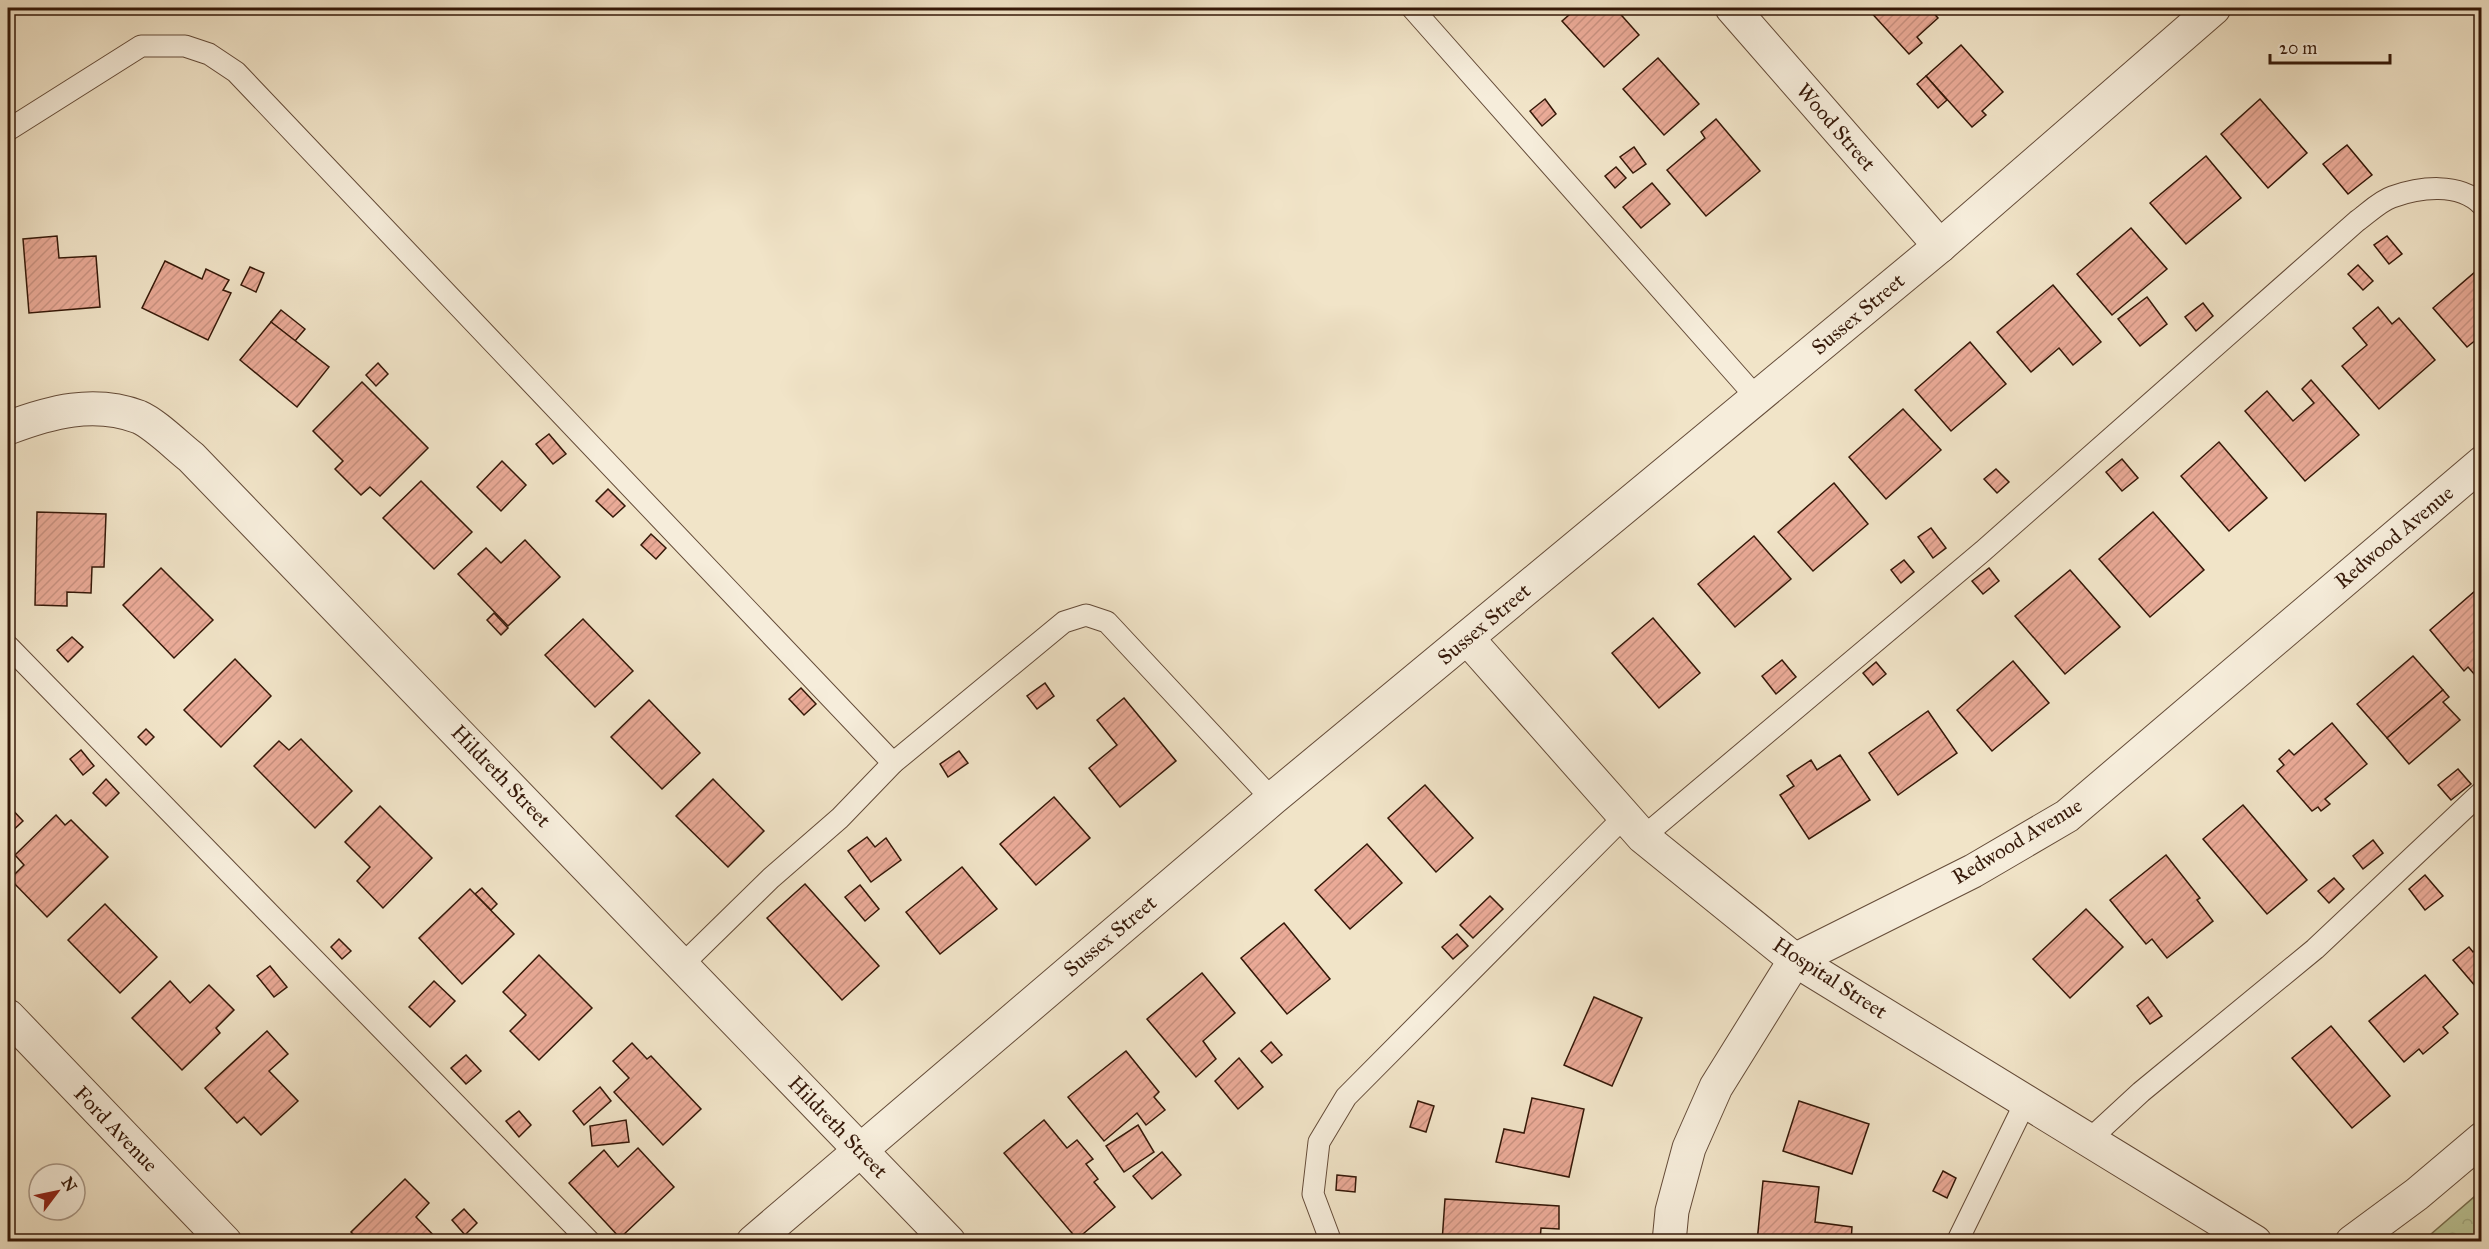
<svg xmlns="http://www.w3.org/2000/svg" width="2489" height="1249" viewBox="0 0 2489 1249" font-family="'IM FELL Great Primer',serif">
	<defs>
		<pattern id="forest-crowns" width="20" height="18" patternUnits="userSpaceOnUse" patternTransform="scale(1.5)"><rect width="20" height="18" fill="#bbc495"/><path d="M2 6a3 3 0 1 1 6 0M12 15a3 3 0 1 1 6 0" fill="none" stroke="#a1a87f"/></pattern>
		<pattern id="building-hatch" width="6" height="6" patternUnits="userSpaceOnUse" patternTransform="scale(1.5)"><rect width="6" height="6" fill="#eaaa97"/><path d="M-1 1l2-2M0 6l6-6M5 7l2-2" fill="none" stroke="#c99281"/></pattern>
	</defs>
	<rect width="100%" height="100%" fill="#f1e4c8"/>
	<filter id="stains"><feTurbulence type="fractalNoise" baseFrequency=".00333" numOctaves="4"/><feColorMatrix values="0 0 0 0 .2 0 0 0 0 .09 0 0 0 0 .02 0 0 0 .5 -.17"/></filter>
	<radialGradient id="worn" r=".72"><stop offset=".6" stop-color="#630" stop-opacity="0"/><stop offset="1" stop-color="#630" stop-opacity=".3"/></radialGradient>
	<polygon fill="url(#forest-crowns)" stroke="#786e4e" stroke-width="1.5" points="2481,1191 2481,1241 2423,1241"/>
	<g fill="url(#building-hatch)" stroke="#351808" stroke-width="1.5">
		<polygon points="1577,8 1615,8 1639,35 1604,67 1562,21"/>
		<polygon points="1867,8 1929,8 1938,18 1917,37 1922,43 1909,54"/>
		<polygon points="1961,45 2003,92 1982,111 1986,115 1972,127 1926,76"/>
		<polygon points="1658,58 1699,104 1664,135 1623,89"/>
		<polygon points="1926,76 1947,100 1938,108 1917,84"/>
		<polygon points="1545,99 1556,114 1542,126 1530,111"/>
		<polygon points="2260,99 2307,153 2268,188 2221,134"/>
		<polygon points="1716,119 1760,171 1706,216 1667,170 1705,138 1701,132"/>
		<polygon points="2347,145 2372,175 2348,194 2323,164"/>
		<polygon points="1634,147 1646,164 1633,173 1620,157"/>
		<polygon points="2206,156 2241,198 2186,244 2150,203"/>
		<polygon points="1616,167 1626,178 1615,188 1605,176"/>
		<polygon points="1652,183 1670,204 1641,228 1623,207"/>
		<polygon points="2131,228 2167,269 2112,315 2077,274"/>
		<polygon points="57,236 59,258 96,256 100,307 29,313 23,239"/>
		<polygon points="2387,236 2402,254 2389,264 2374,245"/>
		<polygon points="165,261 202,279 206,269 229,280 223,290 231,293 208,340 142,308"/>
		<polygon points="2358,265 2373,281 2363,290 2348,274"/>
		<polygon points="2482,266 2482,335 2467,347 2433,308"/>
		<polygon points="250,267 264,273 256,292 241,285"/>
		<polygon points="2053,285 2101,342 2073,365 2059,348 2031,372 1997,332"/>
		<polygon points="2147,297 2167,324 2140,346 2118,319"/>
		<polygon points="2203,303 2213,316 2196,331 2185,317"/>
		<polygon points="2378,307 2392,324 2399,318 2435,360 2379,409 2342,366 2367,345 2353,328"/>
		<polygon points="281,310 305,329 295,341 271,322"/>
		<polygon points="271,322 329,367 297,407 240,360"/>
		<polygon points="1970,342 2006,384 1951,431 1915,390"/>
		<polygon points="378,363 388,374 376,386 366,375"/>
		<polygon points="2311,380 2359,435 2305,481 2245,411 2267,391 2293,421 2314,403 2302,389"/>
		<polygon points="362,382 428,448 380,496 370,487 361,495 335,469 343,461 313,431"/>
		<polygon points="1903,409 1941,450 1886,499 1849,457"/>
		<polygon points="549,434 566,454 553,464 536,444"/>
		<polygon points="2219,442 2267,498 2229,531 2181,476"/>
		<polygon points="2122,459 2138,478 2122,491 2106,472"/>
		<polygon points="502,461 526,485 501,511 477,487"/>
		<polygon points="1996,469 2009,482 1997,493 1984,479"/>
		<polygon points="421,481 472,532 434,569 383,518"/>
		<polygon points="1834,483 1868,524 1813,571 1778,532"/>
		<polygon points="608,489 625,506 613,517 596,501"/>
		<polygon points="37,512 106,514 104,567 92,567 91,593 67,592 67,606 35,605"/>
		<polygon points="2153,512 2204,570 2150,617 2099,559"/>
		<polygon points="1931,528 1946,548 1933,558 1918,537"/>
		<polygon points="651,534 666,548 656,559 641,545"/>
		<polygon points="1754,536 1791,579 1735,627 1698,584"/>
		<polygon points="525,540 560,577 508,626 458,574 486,548 501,563"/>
		<polygon points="1904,560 1914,572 1901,583 1891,570"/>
		<polygon points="161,568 213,620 174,658 123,605"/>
		<polygon points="1989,568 1999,581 1983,594 1972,581"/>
		<polygon points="2070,570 2120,627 2065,674 2015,616"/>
		<polygon points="2482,585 2482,683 2468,667 2464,671 2430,630"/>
		<polygon points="494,613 508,628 501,635 487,620"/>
		<polygon points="1653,618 1700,673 1659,708 1612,653"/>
		<polygon points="583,619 633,671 595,707 545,655"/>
		<polygon points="72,637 83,647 68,662 57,650"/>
		<polygon points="2413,656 2443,690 2387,738 2357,704"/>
		<polygon points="235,659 271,696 221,747 184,710"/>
		<polygon points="1782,660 1796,677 1776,694 1762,676"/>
		<polygon points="2013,661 2049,703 1992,751 1957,710"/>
		<polygon points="1876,662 1886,674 1873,685 1863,673"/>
		<polygon points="1045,683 1054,696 1037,709 1027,696"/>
		<polygon points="801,688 816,704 804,715 789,699"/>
		<polygon points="2443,690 2449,697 2443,702 2460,720 2409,764 2387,738"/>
		<polygon points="1124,698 1176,761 1120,807 1089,768 1117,745 1097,720"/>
		<polygon points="649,700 700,753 662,789 611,737"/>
		<polygon points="1928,711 1957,753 1898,795 1869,753"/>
		<polygon points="2332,723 2367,764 2325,799 2330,804 2321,811 2318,807 2312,811 2277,771 2284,765 2279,759 2289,750 2294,755"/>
		<polygon points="146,729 154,737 146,745 138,737"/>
		<polygon points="301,739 352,791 315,828 254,766 279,741 289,750"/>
		<polygon points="81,750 94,766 83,775 70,759"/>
		<polygon points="959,751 968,763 948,777 940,764"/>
		<polygon points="1840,755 1870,800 1809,839 1780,795 1794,786 1787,776 1811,760 1817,770"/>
		<polygon points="2458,769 2471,784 2451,800 2438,785"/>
		<polygon points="106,779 119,793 106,806 93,793"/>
		<polygon points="713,779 764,831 728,867 676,816"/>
		<polygon points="1425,785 1473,838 1436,872 1388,818"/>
		<polygon points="1054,797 1090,838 1036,885 1000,844"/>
		<polygon points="8,805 23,821 8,835"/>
		<polygon points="2243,805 2307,880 2267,914 2203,839"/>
		<polygon points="380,806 432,858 383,908 357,881 370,867 345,842"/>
		<polygon points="56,815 65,825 71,820 108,857 47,917 10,879 24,865 15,855"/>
		<polygon points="867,837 875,847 886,838 901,860 871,882 848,851"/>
		<polygon points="2373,840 2383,853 2363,869 2353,856"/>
		<polygon points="1367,844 1402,883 1350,929 1315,890"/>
		<polygon points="2166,855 2200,898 2197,900 2213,921 2167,958 2152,939 2146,944 2110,900"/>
		<polygon points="962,867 997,909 940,954 906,912"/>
		<polygon points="2425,875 2443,896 2425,910 2409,889"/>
		<polygon points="2334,878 2344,889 2329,903 2318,891"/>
		<polygon points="805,884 879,966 842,1000 767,918"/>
		<polygon points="860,885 879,909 865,921 845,897"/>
		<polygon points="482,888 497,904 491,910 475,894"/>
		<polygon points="470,889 514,934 462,984 419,938"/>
		<polygon points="1490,896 1503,909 1473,938 1460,925"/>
		<polygon points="105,904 157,957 120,993 68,940"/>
		<polygon points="2086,909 2123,947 2070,998 2033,959"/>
		<polygon points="1284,923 1330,979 1287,1014 1241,958"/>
		<polygon points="1457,934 1468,946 1453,959 1442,947"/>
		<polygon points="339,939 351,951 342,959 331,947"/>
		<polygon points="2482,944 2482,994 2453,960 2469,947 2473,952"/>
		<polygon points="539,955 592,1008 539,1060 510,1031 526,1015 503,992"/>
		<polygon points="270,966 287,987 274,997 257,976"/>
		<polygon points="1202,973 1235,1013 1203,1041 1216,1059 1196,1077 1147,1019"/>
		<polygon points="2425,975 2458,1014 2443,1027 2448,1033 2423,1054 2419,1049 2404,1062 2369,1021"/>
		<polygon points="170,981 190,1003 209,985 234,1010 216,1028 220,1033 182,1070 132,1018"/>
		<polygon points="434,981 455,1001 430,1027 409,1007"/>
		<polygon points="1594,997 1642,1018 1612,1086 1564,1065"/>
		<polygon points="2148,997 2162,1016 2150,1024 2137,1006"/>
		<polygon points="2331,1026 2390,1096 2352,1128 2292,1058"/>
		<polygon points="267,1031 288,1054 269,1071 298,1101 261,1135 244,1117 237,1123 205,1088"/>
		<polygon points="1271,1042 1282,1055 1272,1063 1261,1051"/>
		<polygon points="632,1043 647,1059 651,1056 701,1109 663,1145 614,1092 629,1078 613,1061"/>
		<polygon points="1126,1051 1159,1092 1154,1097 1165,1110 1146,1125 1137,1113 1104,1141 1068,1097"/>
		<polygon points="466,1055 481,1071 466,1084 451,1068"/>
		<polygon points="1239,1058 1263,1087 1238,1109 1215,1081"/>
		<polygon points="600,1087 611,1101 584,1125 573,1111"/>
		<polygon points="1532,1098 1584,1109 1569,1177 1496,1162 1504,1129 1524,1133"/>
		<polygon points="1418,1101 1434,1106 1426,1132 1410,1127"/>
		<polygon points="1799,1101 1869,1124 1852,1174 1783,1151"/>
		<polygon points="519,1111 531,1125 519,1137 506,1121"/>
		<polygon points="626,1120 629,1142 592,1146 590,1126"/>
		<polygon points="1044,1120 1067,1148 1077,1140 1093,1159 1086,1164 1098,1179 1094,1182 1115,1207 1077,1239 1004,1153"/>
		<polygon points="1138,1125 1154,1152 1124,1172 1106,1146"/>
		<polygon points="638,1148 674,1187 620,1238 569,1183 604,1150 618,1167"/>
		<polygon points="1162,1152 1181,1175 1152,1199 1133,1176"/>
		<polygon points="1943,1171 1956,1178 1947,1198 1933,1191"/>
		<polygon points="1337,1175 1356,1177 1355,1192 1336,1190"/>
		<polygon points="405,1179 429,1203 416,1217 439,1241 361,1242 351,1232"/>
		<polygon points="1763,1181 1819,1187 1815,1222 1852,1227 1851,1242 1757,1242"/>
		<polygon points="1445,1199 1559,1206 1559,1229 1541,1228 1540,1242 1442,1242"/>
		<polygon points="464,1209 477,1223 465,1235 452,1220"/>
	</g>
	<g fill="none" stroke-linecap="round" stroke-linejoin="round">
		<g stroke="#644b38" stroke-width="23">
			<g id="lane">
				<polyline points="1412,8 1757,398"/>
				<polyline points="8,130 141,46 185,46 209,54 236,72 893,763 840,818 771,878 683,964"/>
				<polyline points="8,646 590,1242"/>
				<polyline points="893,763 1064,622 1086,615 1107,622 1272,799"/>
				<path d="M 1643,837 L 1983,551 L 2357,221 C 2367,214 2380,201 2392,197 C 2420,187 2459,182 2482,205"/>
				<polyline points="2089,1140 2141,1092 2315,949 2482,792"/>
				<polyline points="1331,1242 1313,1194 1319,1142 1346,1097 1624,817"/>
				<polyline points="1957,1242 2026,1101"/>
			</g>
		</g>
		<g stroke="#644b38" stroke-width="35">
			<g id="street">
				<polyline points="1732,8 1940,246"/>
				<path d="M 8,428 C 50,412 94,400 139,417 C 155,424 177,446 191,457 L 949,1242"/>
				<polyline points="1467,638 1643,837 1795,960 2255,1242"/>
				<polyline points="8,1016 225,1242"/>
				<polyline points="753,1242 1272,799 1940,246 2214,8"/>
				<polyline points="1669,1242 1672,1211 1689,1148 1716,1087 1795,960 1973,871 2067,816 2482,463"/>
				<polyline points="2352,1242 2417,1194 2482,1139"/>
			</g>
		</g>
		<use href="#lane" stroke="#f6eddb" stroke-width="21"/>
		<use href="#street" stroke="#f6eddb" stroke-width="33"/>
	</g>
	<g text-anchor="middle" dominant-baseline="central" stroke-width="6" stroke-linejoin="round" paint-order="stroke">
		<g font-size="21" fill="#351808" stroke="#f6eddb">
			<text transform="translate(1836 127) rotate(49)">Wood Street</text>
			<text transform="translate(1858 314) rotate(-40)">Sussex Street</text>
			<text transform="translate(2394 537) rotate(-40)">Redwood Avenue</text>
			<text transform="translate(1484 624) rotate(-40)">Sussex Street</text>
			<text transform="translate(501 776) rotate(46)">Hildreth Street</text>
			<text transform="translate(2017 841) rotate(-31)">Redwood Avenue</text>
			<text transform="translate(1110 936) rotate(-40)">Sussex Street</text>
			<text transform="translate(1830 978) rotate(33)">Hospital Street</text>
			<text transform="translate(838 1127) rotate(46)">Hildreth Street</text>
			<text transform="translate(116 1129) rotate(46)">Ford Avenue</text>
		</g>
	</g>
	<rect width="2489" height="1249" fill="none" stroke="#f1e4c8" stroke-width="30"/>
	<rect x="9" y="9" width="2471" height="1231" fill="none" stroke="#351808" stroke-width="3"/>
	<rect x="15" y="15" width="2459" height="1219" fill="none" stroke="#351808" stroke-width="1.5"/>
	<g transform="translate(57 1192) rotate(58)"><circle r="28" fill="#f6eddb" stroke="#a99887" stroke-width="1.5"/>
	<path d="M0-4.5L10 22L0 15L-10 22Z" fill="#8f2418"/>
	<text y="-9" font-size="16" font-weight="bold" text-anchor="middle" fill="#351808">N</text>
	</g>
	<path d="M2270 54v9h120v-9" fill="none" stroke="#351808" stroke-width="3"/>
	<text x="2279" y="54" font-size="18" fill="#351808" stroke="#f6eddb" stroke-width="4.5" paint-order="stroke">20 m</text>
	<rect width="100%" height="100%" filter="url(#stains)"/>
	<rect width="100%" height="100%" fill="url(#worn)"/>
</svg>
